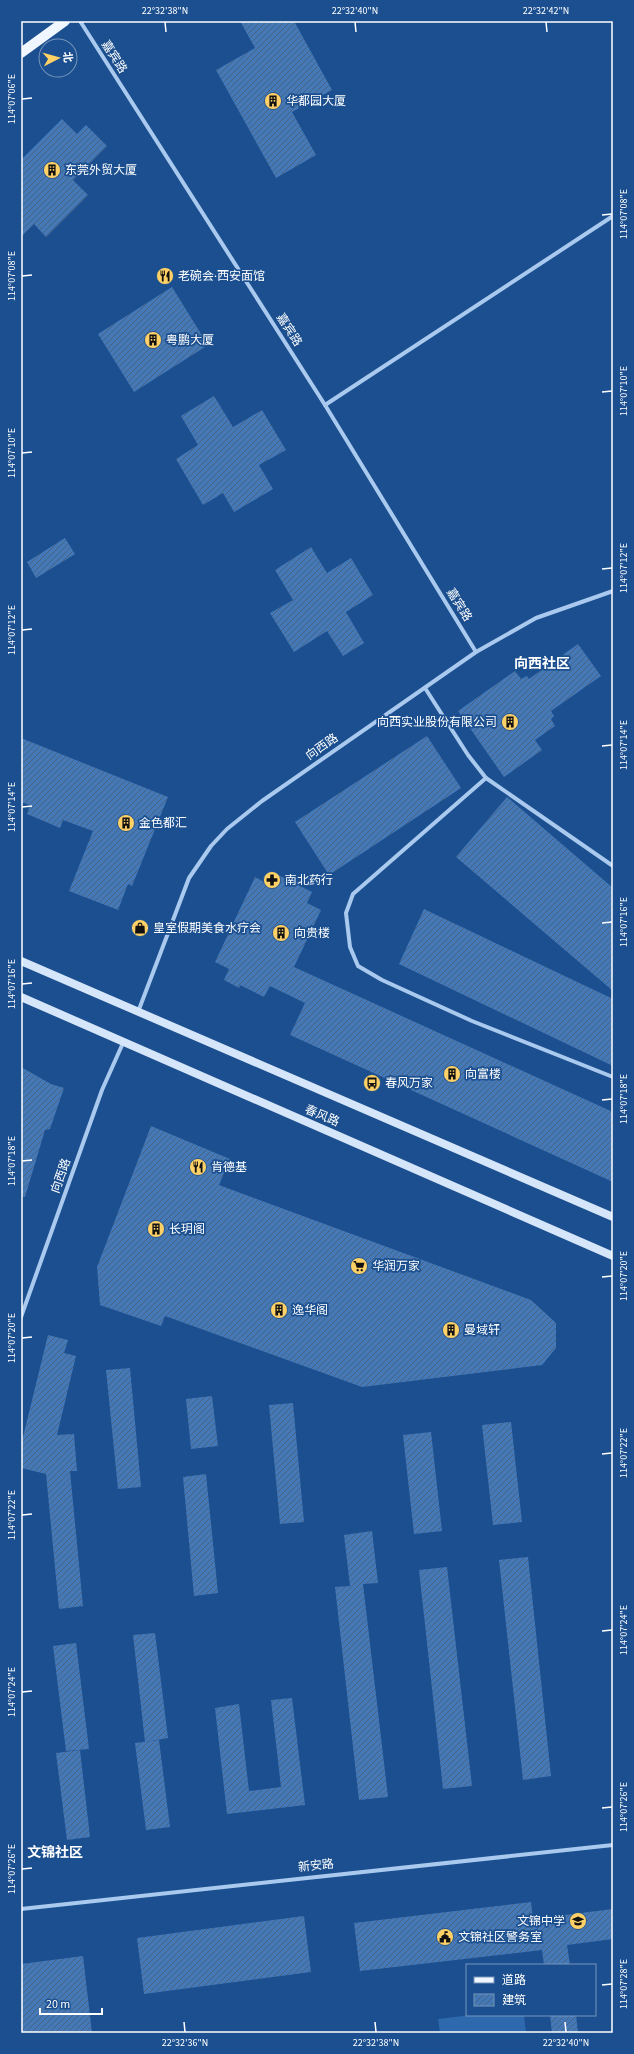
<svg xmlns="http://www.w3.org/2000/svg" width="634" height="2054" viewBox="0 0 634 2054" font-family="'Source Sans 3','Noto Sans SC',sans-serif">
	<defs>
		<pattern id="building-hatch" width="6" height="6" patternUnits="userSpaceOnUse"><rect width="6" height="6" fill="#4478b7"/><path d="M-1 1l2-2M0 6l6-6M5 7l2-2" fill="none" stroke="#486282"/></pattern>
	</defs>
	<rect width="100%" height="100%" fill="#1b4f8f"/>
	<polygon fill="#2e69ad" points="472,2015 524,2015 526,2033 440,2033 438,2019"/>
	<g fill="url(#building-hatch)">
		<polygon points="240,21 294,21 332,90 292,112 316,155 276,178 216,70 255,48"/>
		<polygon points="62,119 77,134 86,125 107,146 73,180 88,195 46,237 34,224 21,237 21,160"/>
		<polygon points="172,287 208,345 134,392 98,334"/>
		<polygon points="214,396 233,427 262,410 286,450 259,465 273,489 234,512 223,493 203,505 176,459 198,445 181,416"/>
		<polygon points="65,538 75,554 36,578 27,562"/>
		<polygon points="311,547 327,573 351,558 373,595 346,612 364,643 343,656 327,631 294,652 270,613 293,600 275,570"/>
		<polygon points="578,644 601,676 551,711 554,716 551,719 555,726 535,740 542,750 504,777 458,711 515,671 521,679 527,676 529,679"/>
		<polygon points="427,736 461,788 329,875 295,822"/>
		<polygon points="21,738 168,797 132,886 128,884 118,910 69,891 93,831 63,820 60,828 27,814 30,805 21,802"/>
		<polygon points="507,797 613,888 613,991 456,857"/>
		<polygon points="270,871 312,892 307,903 321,910 294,967 613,1112 613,1182 290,1035 305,1003 270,986 264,997 240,985 239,988 224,980 229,969 215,962 255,877 264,882"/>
		<polygon points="424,909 613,999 613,1066 399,964"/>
		<polygon points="21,1067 51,1084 64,1088 50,1129 45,1130 25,1197 21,1196"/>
		<polygon points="151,1126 230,1159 219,1185 531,1300 556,1323 556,1348 542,1365 362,1387 165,1316 161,1326 100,1305 97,1267"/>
		<polygon points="48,1335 68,1340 64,1353 76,1356 57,1435 74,1434 77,1471 70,1471 83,1606 59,1609 46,1474 21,1468 21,1445"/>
		<polygon points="130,1368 141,1487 118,1489 106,1370"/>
		<polygon points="212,1396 218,1446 191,1449 186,1399"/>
		<polygon points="293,1403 304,1522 280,1524 269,1405"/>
		<polygon points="511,1422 522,1522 493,1525 482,1425"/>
		<polygon points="431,1432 442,1531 414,1534 403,1435"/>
		<polygon points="206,1474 218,1593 194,1596 183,1477"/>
		<polygon points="372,1531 378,1583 363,1584 388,1797 359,1800 335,1587 350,1586 344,1535"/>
		<polygon points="528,1557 551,1776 523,1780 499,1560"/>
		<polygon points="447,1567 472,1786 443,1789 419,1570"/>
		<polygon points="155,1633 168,1738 145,1742 133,1635"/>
		<polygon points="76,1643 89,1749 66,1751 53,1646"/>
		<polygon points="292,1698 305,1805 227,1814 215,1708 239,1704 249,1791 281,1787 271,1700"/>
		<polygon points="159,1740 170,1827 146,1830 135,1743"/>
		<polygon points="80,1750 90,1837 67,1840 56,1753"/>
		<polygon points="531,1902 533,1919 613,1909 613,1939 567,1945 570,1965 544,1965 542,1950 360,1971 354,1923"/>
		<polygon points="304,1916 311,1972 144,1994 137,1938"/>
		<polygon points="83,1956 92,2033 21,2033 21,1964"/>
		<polygon points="550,2015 576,2015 578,2033 552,2033"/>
	</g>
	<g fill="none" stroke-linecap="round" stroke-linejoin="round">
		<g stroke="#a9c9ee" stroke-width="4">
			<polyline points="80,21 325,405 476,652"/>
			<polyline points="325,405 613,216"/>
			<polyline points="425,688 468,755 486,778 613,866"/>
			<polyline points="486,778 353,894 346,913 350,947 358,966 382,980 472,1021 613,1077"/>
			<polyline points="138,1012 189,878 211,846 227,829 262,801 476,652 536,618 613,591"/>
			<polyline points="21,1317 102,1090 123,1043"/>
			<polyline points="21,1909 613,1845"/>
		</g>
		<g stroke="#d6e6fa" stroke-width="8">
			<polyline points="21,961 613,1217"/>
			<polyline points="21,997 613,1256"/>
		</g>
		<polyline stroke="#f0f6ff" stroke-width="10" points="21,53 65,21"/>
	</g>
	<path fill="none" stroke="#fff" stroke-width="1.5" d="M 165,22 L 166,32M 355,22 L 356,32M 546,22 L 547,32M 22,99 L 32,98M 602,215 L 612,214M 22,276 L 32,275M 602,392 L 612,391M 22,453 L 32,452M 602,569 L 612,568M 22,630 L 32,629M 602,746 L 612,745M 22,807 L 32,806M 602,923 L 612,922M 22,984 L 32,983M 602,1100 L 612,1099M 22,1161 L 32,1160M 602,1277 L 612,1276M 22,1338 L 32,1337M 602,1454 L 612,1453M 22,1515 L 32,1514M 602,1631 L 612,1630M 22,1692 L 32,1691M 602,1808 L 612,1807M 22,1869 L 32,1868M 602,1985 L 612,1984M 184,2022 L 185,2032M 375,2022 L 376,2032M 565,2022 L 566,2032"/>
	<defs>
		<g id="building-disc" transform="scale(0.9)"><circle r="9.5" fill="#ffd166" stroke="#1b4f8f"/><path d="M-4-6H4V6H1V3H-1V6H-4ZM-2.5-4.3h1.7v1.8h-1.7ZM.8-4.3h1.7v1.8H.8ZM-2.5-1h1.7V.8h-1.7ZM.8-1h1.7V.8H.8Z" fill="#111"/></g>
		<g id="restaurant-disc" transform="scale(0.9)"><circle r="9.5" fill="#ffd166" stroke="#1b4f8f"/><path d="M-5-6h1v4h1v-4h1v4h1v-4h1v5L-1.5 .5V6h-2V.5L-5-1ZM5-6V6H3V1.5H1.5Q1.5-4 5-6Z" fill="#111"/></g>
		<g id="pharmacy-disc" transform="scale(0.9)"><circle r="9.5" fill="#ffd166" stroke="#1b4f8f"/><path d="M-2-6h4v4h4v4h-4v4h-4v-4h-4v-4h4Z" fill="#111"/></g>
		<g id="shop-disc" transform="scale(0.9)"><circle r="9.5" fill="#ffd166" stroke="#1b4f8f"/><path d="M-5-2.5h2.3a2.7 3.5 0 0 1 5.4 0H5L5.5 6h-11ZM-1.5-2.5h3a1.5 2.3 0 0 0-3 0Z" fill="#111"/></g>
		<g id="bus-disc" transform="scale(0.9)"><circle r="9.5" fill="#ffd166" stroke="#1b4f8f"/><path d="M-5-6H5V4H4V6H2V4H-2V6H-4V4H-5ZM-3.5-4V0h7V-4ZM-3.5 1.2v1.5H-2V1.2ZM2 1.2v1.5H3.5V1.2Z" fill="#111"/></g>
		<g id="supermarket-disc" transform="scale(0.9)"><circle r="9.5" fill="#ffd166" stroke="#1b4f8f"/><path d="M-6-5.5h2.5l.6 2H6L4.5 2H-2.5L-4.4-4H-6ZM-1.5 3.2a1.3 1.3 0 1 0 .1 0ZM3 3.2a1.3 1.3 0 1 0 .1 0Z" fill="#111"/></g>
		<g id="school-disc" transform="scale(0.9)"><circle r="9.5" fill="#ffd166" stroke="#1b4f8f"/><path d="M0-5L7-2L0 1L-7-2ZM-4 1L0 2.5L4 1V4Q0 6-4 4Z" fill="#111"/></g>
		<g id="civic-disc" transform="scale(0.9)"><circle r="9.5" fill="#ffd166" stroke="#1b4f8f"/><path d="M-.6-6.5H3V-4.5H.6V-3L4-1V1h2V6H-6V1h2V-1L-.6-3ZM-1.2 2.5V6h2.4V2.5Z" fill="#111"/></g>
	</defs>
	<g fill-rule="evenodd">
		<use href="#building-disc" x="273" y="101"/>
		<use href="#building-disc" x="52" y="170"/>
		<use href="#restaurant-disc" x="165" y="276"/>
		<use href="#building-disc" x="153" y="340"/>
		<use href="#building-disc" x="510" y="722"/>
		<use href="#building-disc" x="126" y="823"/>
		<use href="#pharmacy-disc" x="272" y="880"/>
		<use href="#shop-disc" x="140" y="928"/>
		<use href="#building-disc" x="281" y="933"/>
		<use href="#building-disc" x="452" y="1074"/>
		<use href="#bus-disc" x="372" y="1083"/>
		<use href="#restaurant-disc" x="198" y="1167"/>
		<use href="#building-disc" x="156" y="1229"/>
		<use href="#supermarket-disc" x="359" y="1266"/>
		<use href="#building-disc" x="279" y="1310"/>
		<use href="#building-disc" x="451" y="1330"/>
		<use href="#school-disc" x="578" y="1921"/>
		<use href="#civic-disc" x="445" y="1937"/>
	</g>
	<g text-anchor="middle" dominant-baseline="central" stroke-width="3.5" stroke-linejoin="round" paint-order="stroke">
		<g font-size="12" fill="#fff" stroke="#1b4f8f">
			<text transform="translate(114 57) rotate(57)">嘉宾路</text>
			<text transform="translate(289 330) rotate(57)">嘉宾路</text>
			<text transform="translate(459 605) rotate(58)">嘉宾路</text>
			<text transform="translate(322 747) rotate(-35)">向西路</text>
			<text transform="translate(322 1116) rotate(23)">春风路</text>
			<text transform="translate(61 1176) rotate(-70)">向西路</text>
			<text transform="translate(316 1866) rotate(-6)">新安路</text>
		</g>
		<g font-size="12" fill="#fff" stroke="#1b4f8f" text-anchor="start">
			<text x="286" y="101">华都园大厦</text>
			<text x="65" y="170">东莞外贸大厦</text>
			<text x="178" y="276">老碗会·西安面馆</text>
			<text x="166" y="340">粤鹏大厦</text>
			<text x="497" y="722" text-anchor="end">向西实业股份有限公司</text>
			<text x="139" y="823">金色都汇</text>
			<text x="285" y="880">南北药行</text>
			<text x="153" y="928">皇室假期美食水疗会</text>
			<text x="294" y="933">向贵楼</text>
			<text x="465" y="1074">向富楼</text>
			<text x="385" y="1083">春风万家</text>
			<text x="211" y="1167">肯德基</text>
			<text x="169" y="1229">长玥阁</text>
			<text x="372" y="1266">华润万家</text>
			<text x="292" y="1310">逸华阁</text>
			<text x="464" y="1330">曼域轩</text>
			<text x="565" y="1921" text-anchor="end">文锦中学</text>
			<text x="458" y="1937">文锦社区警务室</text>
		</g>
		<g font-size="14" font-weight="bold" fill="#fff" stroke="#1b4f8f">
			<text x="542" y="664">向西社区</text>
			<text x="55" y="1853">文锦社区</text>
		</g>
	</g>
	<rect width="634" height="2054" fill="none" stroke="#1b4f8f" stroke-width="44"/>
	<rect x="466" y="1964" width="130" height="52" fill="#1b4f8f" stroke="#7695bc"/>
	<rect x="474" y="1977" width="20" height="6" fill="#f0f6ff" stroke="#7695bc"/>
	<text x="502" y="1984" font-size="12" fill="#ffffff">道路</text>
	<rect x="474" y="1994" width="20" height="12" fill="url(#building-hatch)" stroke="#7695bc"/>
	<text x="502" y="2004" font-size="12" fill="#ffffff">建筑</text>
	<g transform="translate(58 58) rotate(84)"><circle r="19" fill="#1b4f8f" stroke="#7695bc"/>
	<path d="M0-3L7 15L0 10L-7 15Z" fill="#ffd166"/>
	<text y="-6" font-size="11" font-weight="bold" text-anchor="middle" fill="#ffffff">北</text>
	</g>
	<path d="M40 2008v6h62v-6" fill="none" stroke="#ffffff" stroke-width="2"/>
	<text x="46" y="2008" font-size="12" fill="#ffffff" stroke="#1b4f8f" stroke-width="3" paint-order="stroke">20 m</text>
	<rect x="22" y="22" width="590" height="2010" fill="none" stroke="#fff" stroke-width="1.5"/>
	<g font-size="10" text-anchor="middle" fill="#fff">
		<text x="165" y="14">22°32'38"N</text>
		<text x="355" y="14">22°32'40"N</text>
		<text x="546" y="14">22°32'42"N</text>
		<text transform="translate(11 99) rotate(-90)" y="4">114°07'06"E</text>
		<text transform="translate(623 214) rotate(-90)" y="4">114°07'08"E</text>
		<text transform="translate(11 276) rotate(-90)" y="4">114°07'08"E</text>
		<text transform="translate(623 391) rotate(-90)" y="4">114°07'10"E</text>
		<text transform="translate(11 453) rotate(-90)" y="4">114°07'10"E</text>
		<text transform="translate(623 568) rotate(-90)" y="4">114°07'12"E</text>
		<text transform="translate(11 630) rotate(-90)" y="4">114°07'12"E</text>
		<text transform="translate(623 745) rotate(-90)" y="4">114°07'14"E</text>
		<text transform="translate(11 807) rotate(-90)" y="4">114°07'14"E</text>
		<text transform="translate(623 922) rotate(-90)" y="4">114°07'16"E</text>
		<text transform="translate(11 984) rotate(-90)" y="4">114°07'16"E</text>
		<text transform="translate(623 1099) rotate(-90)" y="4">114°07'18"E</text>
		<text transform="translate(11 1161) rotate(-90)" y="4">114°07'18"E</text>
		<text transform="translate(623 1276) rotate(-90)" y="4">114°07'20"E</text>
		<text transform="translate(11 1338) rotate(-90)" y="4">114°07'20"E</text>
		<text transform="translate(623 1453) rotate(-90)" y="4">114°07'22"E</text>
		<text transform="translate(11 1515) rotate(-90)" y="4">114°07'22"E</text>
		<text transform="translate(623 1630) rotate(-90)" y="4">114°07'24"E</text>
		<text transform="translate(11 1692) rotate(-90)" y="4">114°07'24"E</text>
		<text transform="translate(623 1807) rotate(-90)" y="4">114°07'26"E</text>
		<text transform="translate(11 1869) rotate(-90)" y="4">114°07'26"E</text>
		<text transform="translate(623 1984) rotate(-90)" y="4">114°07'28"E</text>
		<text x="185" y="2046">22°32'36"N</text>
		<text x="376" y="2046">22°32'38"N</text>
		<text x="566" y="2046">22°32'40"N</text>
	</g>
</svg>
